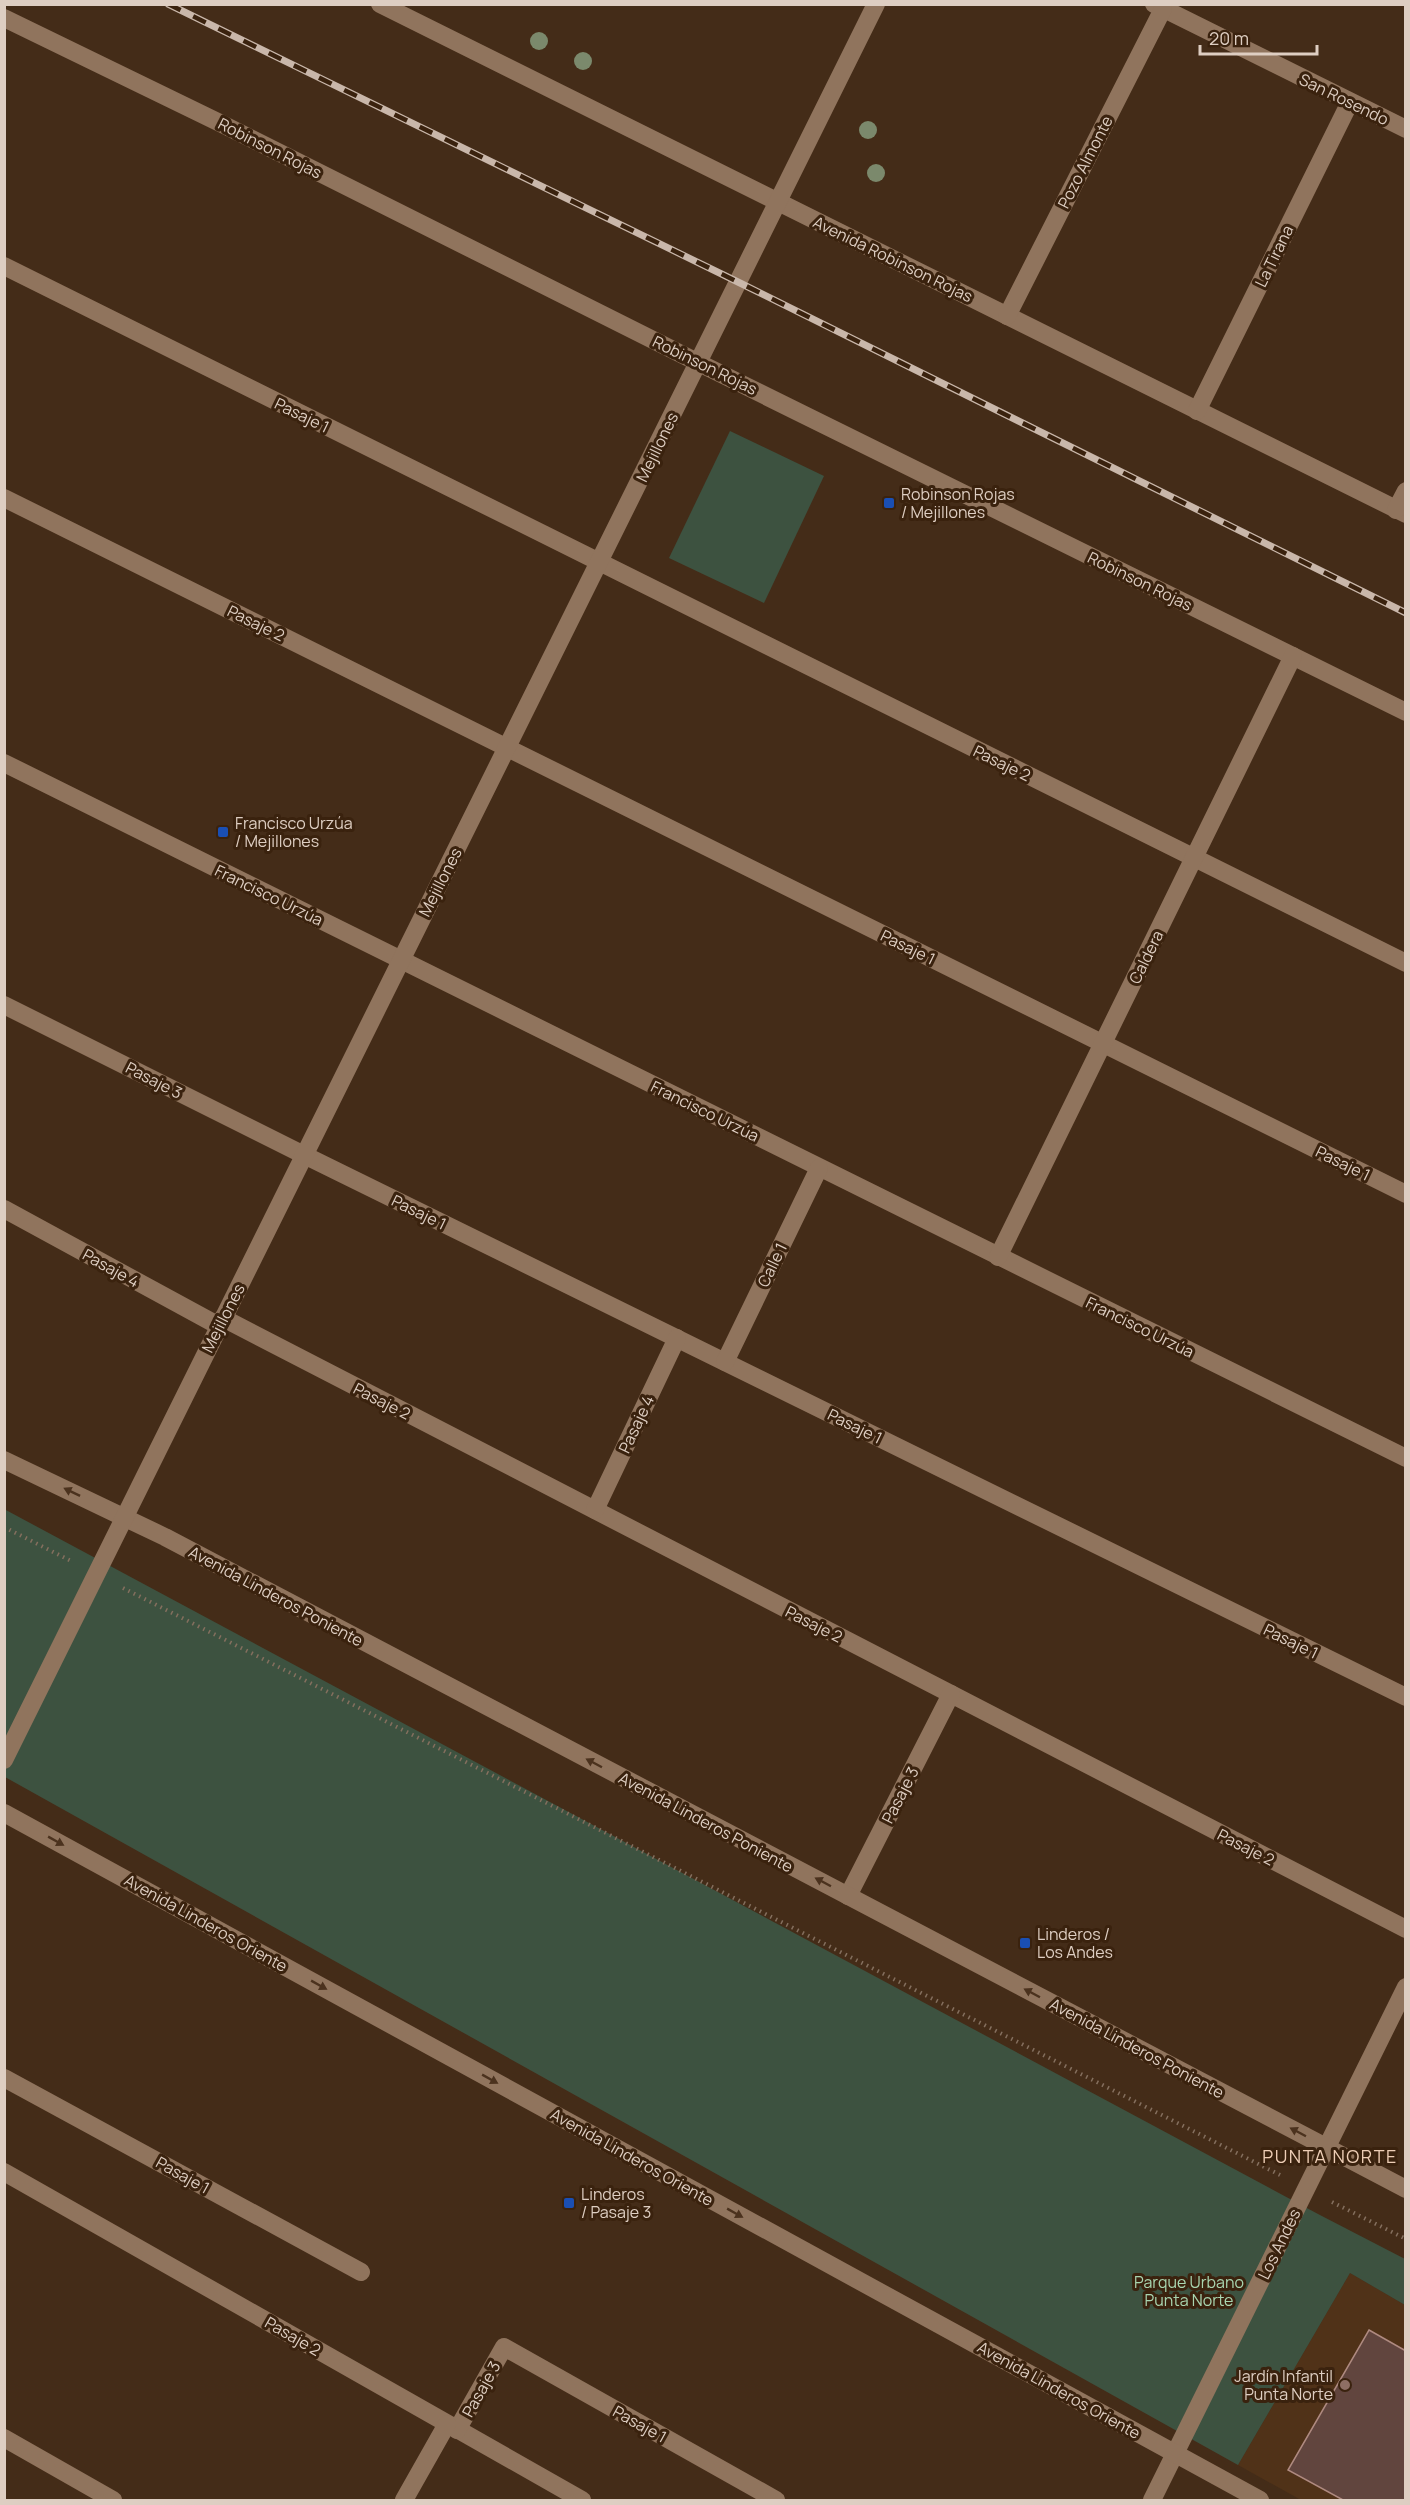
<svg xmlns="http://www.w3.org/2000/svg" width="1410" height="2505" viewBox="0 0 1410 2505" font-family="Manrope,sans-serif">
	<rect width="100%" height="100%" fill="#442c18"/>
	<polygon fill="#503218" points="1350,2273 1405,2305 1405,2500 1301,2500 1238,2465"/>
	<g fill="#3d5240">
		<polygon points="730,431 824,476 764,603 669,558"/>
		<polygon points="4,1509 1318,2214 1405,2259 1405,2305 1350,2273 1238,2465 5,1777"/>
	</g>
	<polygon fill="#61453e" stroke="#af8a80" stroke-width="1.5" points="1369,2330 1406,2351 1406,2500 1343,2500 1288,2470"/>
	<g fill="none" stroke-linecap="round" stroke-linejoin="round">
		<g stroke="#846f5e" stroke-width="4" stroke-dasharray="1.5 4.5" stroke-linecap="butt">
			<polyline points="4,1527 71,1561"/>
			<polyline points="123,1588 1280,2175"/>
			<polyline points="1332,2202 1406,2239"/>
		</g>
		<g stroke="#90745d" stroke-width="18">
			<polyline points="380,4 1406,514"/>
			<polyline points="1154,4 1406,129"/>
			<polyline points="4,18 220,123 699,363 1406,712"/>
			<polyline points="4,266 1406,963"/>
			<polyline points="1007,316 1163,9"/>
			<polyline points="1197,411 1350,102"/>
			<polyline points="4,498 1406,1194"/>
			<polyline points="1396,510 1406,491"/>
			<polyline points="4,763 1406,1458"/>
			<polyline points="4,1005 304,1155 1406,1697"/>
			<polyline points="4,1209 219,1326"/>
			<polyline points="998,1257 1293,656"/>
			<polyline points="223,1318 1406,1929"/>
			<polyline points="725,1362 819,1168"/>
			<polyline points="595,1510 677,1338"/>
			<polyline points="848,1896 951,1694"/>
			<polyline points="4,2078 361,2272"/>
			<polyline points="4,2172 582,2500"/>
			<polyline points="457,2430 504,2347 776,2500"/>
			<polyline points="4,2438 113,2500"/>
			<polyline points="404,2500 447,2424"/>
			<polyline points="1152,2500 1406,1987"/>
		</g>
		<g stroke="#90745d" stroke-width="18">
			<polyline points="4,1460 165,1537 1406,2189"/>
			<polyline points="4,1760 876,4"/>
			<polyline points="4,1813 1260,2500"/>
		</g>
		<g stroke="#c9b7aa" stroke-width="7">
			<polyline id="rail" points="168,4 738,282 1406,613"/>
		</g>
		<use href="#rail" stroke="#3a220e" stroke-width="4.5" stroke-dasharray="14" stroke-linecap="butt"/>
	</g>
	<g fill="#7b896c">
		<circle cx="539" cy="41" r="9"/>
		<circle cx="583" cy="61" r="9"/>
		<circle cx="868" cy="130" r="9"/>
		<circle cx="876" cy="173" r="9"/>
	</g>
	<defs><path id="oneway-solid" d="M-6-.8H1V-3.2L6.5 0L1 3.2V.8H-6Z" transform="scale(1.5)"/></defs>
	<g fill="#4b321e">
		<use href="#oneway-solid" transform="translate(72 1492) rotate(-154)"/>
		<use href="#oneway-solid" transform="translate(594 1763) rotate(-152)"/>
		<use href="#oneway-solid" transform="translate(56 1841) rotate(29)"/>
		<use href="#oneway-solid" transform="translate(823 1882) rotate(-152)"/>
		<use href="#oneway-solid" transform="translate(319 1985) rotate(29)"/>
		<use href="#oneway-solid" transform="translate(1032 1993) rotate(-152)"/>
		<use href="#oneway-solid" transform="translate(490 2079) rotate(29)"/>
		<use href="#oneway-solid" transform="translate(1298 2132) rotate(-152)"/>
		<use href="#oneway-solid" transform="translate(735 2213) rotate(29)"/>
	</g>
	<g fill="#1a4fb4" stroke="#3a220e" stroke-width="2">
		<rect x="883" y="497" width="12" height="12" rx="3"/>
		<rect x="217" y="826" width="12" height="12" rx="3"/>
		<rect x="1019" y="1937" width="12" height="12" rx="3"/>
		<rect x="563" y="2197" width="12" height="12" rx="3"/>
	</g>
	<circle fill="#8d6e63" stroke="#3a220e" stroke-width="2" cx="1345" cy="2385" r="6"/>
	<g text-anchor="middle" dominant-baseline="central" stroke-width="6" stroke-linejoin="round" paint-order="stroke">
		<g font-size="16" fill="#decec2" stroke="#3a220e">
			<text transform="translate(1344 99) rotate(26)">San Rosendo</text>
			<text transform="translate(270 148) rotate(27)">Robinson Rojas</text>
			<text transform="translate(1085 162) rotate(-63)">Pozo Almonte</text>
			<text transform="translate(1274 256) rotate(-64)">La Tirana</text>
			<text transform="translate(893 259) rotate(26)">Avenida Robinson Rojas</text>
			<text transform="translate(705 365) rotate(26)">Robinson Rojas</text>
			<text transform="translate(302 415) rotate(26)">Pasaje 1</text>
			<text transform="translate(657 447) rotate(-64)">Mejillones</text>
			<text transform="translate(1140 581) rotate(26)">Robinson Rojas</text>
			<text transform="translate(256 623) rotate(26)">Pasaje 2</text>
			<text transform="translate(1002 763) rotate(26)">Pasaje 2</text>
			<text transform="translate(440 882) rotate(-63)">Mejillones</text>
			<text transform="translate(269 895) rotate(26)">Francisco Urzúa</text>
			<text transform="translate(908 947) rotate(26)">Pasaje 1</text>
			<text transform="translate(1146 957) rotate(-64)">Caldera</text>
			<text transform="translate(154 1080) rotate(27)">Pasaje 3</text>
			<text transform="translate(705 1111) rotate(26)">Francisco Urzúa</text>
			<text transform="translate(1343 1163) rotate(26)">Pasaje 1</text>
			<text transform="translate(419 1212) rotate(26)">Pasaje 1</text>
			<text transform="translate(772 1265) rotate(-64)">Calle 1</text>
			<text transform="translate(111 1268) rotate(29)">Pasaje 4</text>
			<text transform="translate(223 1318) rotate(-63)">Mejillones</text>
			<text transform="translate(1140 1327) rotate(26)">Francisco Urzúa</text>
			<text transform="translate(382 1401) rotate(27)">Pasaje 2</text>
			<text transform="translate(636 1424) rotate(-65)">Pasaje 4</text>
			<text transform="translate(855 1426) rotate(26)">Pasaje 1</text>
			<text transform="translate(276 1596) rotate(28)">Avenida Linderos Poniente</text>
			<text transform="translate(814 1624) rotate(27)">Pasaje 2</text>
			<text transform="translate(1291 1641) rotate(26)">Pasaje 1</text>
			<text transform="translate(900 1795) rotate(-63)">Pasaje 3</text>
			<text transform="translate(706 1822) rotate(28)">Avenida Linderos Poniente</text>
			<text transform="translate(1246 1847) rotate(27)">Pasaje 2</text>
			<text transform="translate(206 1923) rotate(29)">Avenida Linderos Oriente</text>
			<text transform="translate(1137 2048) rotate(28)">Avenida Linderos Poniente</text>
			<text transform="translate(632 2157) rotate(29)">Avenida Linderos Oriente</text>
			<text transform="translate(183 2175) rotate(29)">Pasaje 1</text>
			<text transform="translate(1279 2244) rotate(-64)">Los Andes</text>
			<text transform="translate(293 2336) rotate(30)">Pasaje 2</text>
			<text transform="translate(481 2389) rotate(-61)">Pasaje 3</text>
			<text transform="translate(1059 2390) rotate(29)">Avenida Linderos Oriente</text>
			<text transform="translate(640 2424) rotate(29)">Pasaje 1</text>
		</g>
		<g font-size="16" fill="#decec2" stroke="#3a220e" text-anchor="start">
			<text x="901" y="494">Robinson Rojas<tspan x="901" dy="18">/ Mejillones</tspan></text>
			<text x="235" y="823">Francisco Urzúa<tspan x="235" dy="18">/ Mejillones</tspan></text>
			<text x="1037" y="1934">Linderos /<tspan x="1037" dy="18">Los Andes</tspan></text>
			<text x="581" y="2194">Linderos<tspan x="581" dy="18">/ Pasaje 3</tspan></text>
			<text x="1333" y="2376" text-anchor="end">Jardín Infantil<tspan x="1333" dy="18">Punta Norte</tspan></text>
		</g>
		<g font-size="16" fill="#a8d5b0" stroke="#3a220e">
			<text x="1189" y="2282">Parque Urbano<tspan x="1189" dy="18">Punta Norte</tspan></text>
		</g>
		<g font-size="18" letter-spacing="1.5" fill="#eeceb6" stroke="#3a220e">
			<text x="1330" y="2156">PUNTA NORTE</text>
		</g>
	</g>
	<rect width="1410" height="2505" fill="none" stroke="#decec2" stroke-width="12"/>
	<path d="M1200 45v9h117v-9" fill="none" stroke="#decec2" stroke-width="3"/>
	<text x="1209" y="45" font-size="18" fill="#decec2" stroke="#3a220e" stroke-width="4.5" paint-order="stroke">20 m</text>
</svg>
